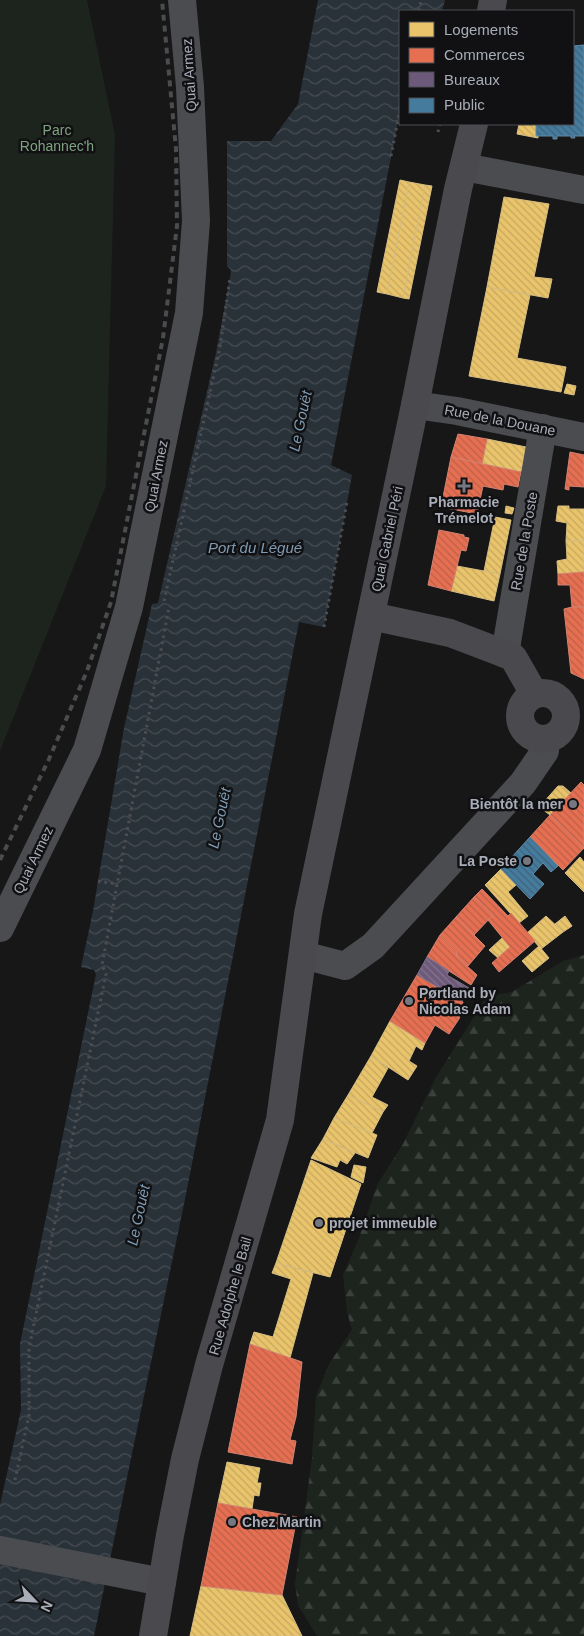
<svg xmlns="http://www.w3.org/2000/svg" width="584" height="1636" viewBox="0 0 584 1636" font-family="Helvetica,sans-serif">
	<defs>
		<pattern id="forest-firs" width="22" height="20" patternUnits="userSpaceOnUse" patternTransform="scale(1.25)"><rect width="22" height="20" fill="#1d241e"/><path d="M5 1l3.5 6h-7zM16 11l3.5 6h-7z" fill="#3b413d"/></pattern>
		<pattern id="water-waves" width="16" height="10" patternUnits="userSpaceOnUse" patternTransform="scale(1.25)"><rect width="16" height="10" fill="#2a3239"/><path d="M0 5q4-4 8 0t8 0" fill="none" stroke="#464d54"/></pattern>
		<pattern id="homes-back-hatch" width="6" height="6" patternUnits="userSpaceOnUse" patternTransform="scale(1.25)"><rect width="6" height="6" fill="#e9c46a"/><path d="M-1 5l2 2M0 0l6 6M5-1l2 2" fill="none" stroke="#c4a760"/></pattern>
		<pattern id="shops-back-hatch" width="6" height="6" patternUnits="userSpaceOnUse" patternTransform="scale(1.25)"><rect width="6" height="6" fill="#e76f51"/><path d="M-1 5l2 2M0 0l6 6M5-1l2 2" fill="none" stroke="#ba604a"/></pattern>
		<pattern id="offices-back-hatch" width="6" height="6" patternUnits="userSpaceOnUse" patternTransform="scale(1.25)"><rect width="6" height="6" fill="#6d597a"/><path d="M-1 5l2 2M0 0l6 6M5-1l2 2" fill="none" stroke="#857590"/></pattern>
		<pattern id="public-back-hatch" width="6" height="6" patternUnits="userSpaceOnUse" patternTransform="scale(1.25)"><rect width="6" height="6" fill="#457b9d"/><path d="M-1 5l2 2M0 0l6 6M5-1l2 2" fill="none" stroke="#3e6279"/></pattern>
	</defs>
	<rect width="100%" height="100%" fill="#171717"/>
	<polygon fill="url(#forest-firs)" points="584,955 584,1636 317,1636 298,1605 295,1584 312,1458 316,1396 329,1364 352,1330 347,1312 343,1275 359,1238 377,1185 403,1144 435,1079 487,996 512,992 563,961"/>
	<polygon fill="#1d241e" points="0,0 87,0 115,135 106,486 0,751"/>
	<polygon fill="url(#water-waves)" points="318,0 445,0 442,11 400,11 400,111 331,465 352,475 324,627 299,622 184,1204 94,1636 0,1636 0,1505 21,1410 20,1344 96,974 94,970 81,967 93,911 124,728 152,604 158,603 216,353 230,278 231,270 227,266 227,141 271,141 298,104"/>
	<g fill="url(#homes-back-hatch)" stroke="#d6bd81">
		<polygon points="519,124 536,124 536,136 538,136 538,138 517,134"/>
		<polygon points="400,180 409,182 387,294 377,292"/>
		<polygon points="409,182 425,185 403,298 387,294"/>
		<polygon points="425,185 432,186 409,299 403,298"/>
		<polygon points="504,197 549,204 534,277 552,279 548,298 487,287"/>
		<polygon points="487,287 530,295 517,358 566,367 561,392 469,376"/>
		<polygon points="567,384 576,386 574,395 564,393"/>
		<polygon points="487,439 526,447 521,472 482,464"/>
		<polygon points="506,506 514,508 512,514 505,513"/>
		<polygon points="558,506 569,506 569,509 584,509 584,541 566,541 567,523 556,521"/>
		<polygon points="495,517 511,520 500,574 484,571"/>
		<polygon points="566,541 584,541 584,572 558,574 557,561 567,559"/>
		<polygon points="457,566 500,574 494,601 451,591"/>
		<polygon points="558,786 563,786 571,793 550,815 542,809 542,804"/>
		<polygon points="580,857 584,862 584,892 565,873"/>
		<polygon points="501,869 516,885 508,892 528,916 519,923 485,885"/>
		<polygon points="546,916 563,932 541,949 527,933"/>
		<polygon points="565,916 572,926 563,932 555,924"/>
		<polygon points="502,938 510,947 498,958 489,950"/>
		<polygon points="539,946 549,958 532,972 522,961"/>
		<polygon points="390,1021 425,1043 422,1050 416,1046 409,1061 417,1066 408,1080 371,1056"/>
		<polygon points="371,1056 388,1068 372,1097 388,1105 383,1112 348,1095"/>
		<polygon points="348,1095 383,1112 372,1133 334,1118"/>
		<polygon points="334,1118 377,1135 368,1158 323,1139"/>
		<polygon points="323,1139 355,1153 347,1164 340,1160 337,1167 311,1158"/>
		<polygon points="311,1160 361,1184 330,1277 276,1263"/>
		<polygon points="354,1165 366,1167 363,1183 351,1177"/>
		<polygon points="276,1263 313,1273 290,1358 250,1344 254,1332 273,1337 291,1279 272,1273"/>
		<polygon points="227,1462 260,1468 257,1483 261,1483 259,1496 254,1495 252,1509 218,1503"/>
		<polygon points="201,1586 282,1595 302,1636 190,1636"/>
	</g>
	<g fill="url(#shops-back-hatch)" stroke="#d48270">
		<polygon points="458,434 487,439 482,464 451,457"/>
		<polygon points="570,452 584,455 584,487 569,486 569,490 565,489"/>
		<polygon points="451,457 521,472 518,487 504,484 503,490 483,486 477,514 441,507"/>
		<polygon points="439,530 464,535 464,537 469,538 466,551 461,550 451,591 428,585"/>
		<polygon points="584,572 584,607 572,607 570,585 558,585 558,574"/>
		<polygon points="572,607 584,607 584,679 571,673 564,609"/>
		<polygon points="581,782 584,785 584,848 550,815"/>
		<polygon points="550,815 584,848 563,870 530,837"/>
		<polygon points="482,889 508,916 511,913 535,941 499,972 492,963 510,947 488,920 493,915 474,897"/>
		<polygon points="474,897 493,915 474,935 456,917"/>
		<polygon points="456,917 485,946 468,966 456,956 457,952 440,935"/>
		<polygon points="440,935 457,952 456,956 477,975 471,985 427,957"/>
		<polygon points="417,975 463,1002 459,1019 449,1034 435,1025 425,1043 390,1021"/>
		<polygon points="250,1344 302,1362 296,1417 290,1440 296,1441 292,1464 228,1452"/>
		<polygon points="218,1503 297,1517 282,1595 201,1586"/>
	</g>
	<polygon fill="url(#offices-back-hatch)" stroke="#7f728d" points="427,957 449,971 447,975 469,988 462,1001 417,975"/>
	<g fill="url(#public-back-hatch)" stroke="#638aa5">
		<polygon points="584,45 584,136 574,136 575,138 571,138 571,136 557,136 557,139 553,139 553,136 536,136 536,124 573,124 573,46"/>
		<polygon points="530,837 558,866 551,872 543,863 533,874 544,884 530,899 501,869"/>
	</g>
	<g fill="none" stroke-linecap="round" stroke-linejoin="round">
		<g stroke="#4d4e52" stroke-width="3" stroke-dasharray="2.5 4" stroke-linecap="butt">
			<polyline points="419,11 421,0"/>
			<polyline points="438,132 440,124"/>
			<polyline points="391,156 400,109"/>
			<polyline points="164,601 220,347 230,278"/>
			<polyline points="324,627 347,502"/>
			<polyline points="98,881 117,884"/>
			<polyline points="15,1480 29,1415 29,1348 106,974 102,965 169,607"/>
		</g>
		<g stroke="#4b4c50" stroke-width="28">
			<polyline points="464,167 584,190"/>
			<polyline points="415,405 457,411 584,437"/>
			<polyline points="505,654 543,428"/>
			<polyline points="0,928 87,750 129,607 189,313 196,221 190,87 182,0"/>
			<polyline points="303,955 345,966 373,946 523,783 545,751 545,739"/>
			<polyline points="0,1550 162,1582"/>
		</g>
		<g stroke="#4a4a4e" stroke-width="28">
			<polyline points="491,11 493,0"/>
			<polyline points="371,616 450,633 513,657 529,685 531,696"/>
			<circle cx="543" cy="716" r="23"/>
			<polyline points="153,1636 170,1535 185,1459 209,1365 280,1120 308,914 415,405 458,189 474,124"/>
		</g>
		<polyline stroke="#4b4c4f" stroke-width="4" stroke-dasharray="6 5" stroke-linecap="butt" points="0,860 49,759 87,671 111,602 163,338 177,226 176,149 162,0"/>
	</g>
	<g fill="#757880" stroke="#111113" stroke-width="2">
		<path d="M461.5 478.5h5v5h5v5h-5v5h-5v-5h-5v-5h5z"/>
		<circle cx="573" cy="804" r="5"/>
		<circle cx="527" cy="861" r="5"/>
		<circle cx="409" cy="1001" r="5"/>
		<circle cx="319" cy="1223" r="5"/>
		<circle cx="232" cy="1522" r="5"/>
	</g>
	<g text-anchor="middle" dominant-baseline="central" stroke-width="5" stroke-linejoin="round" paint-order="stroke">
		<g font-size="14" fill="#a8adb8" stroke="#111113">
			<text transform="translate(189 75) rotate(-94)">Quai Armez</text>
			<text transform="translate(500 420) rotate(11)">Rue de la Douane</text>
			<text transform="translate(156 476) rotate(-79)">Quai Armez</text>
			<text transform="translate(387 539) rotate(-78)">Quai Gabriel Péri</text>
			<text transform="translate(524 541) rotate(-80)">Rue de la Poste</text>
			<text transform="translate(33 860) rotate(-64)">Quai Armez</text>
			<text transform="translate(230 1296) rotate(-74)">Rue Adolphe le Bail</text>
		</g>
		<g font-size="14" fill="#7fa381" stroke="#111113">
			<text x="57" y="130">Parc<tspan x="57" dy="16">Rohannec'h</tspan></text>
		</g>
		<g font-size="14" font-weight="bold" fill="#a8adb8" stroke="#111113" text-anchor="start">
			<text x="464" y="502" text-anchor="middle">Pharmacie<tspan x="464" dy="16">Trémelot</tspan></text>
			<text x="563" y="804" text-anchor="end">Bientôt la mer</text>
			<text x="517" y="861" text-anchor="end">La Poste</text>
			<text x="419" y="993">Pørtland by<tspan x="419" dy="16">Nicolas Adam</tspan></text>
			<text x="329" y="1223">projet immeuble</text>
			<text x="242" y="1522">Chez Martin</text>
		</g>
		<g font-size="15" font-style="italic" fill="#7f9bb3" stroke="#111113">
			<text transform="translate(300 421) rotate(-78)">Le Gouët</text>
			<text x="255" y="547">Port du Légué</text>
			<text transform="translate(219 818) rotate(-78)">Le Gouët</text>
			<text transform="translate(138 1215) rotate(-78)">Le Gouët</text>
		</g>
	</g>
	<rect x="399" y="10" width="175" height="115" fill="#111113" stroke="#4d4f55"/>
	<rect x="409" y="22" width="25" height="15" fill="#e9c46a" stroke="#4d4f55"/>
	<text x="444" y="35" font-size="15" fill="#a8adb8">Logements</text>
	<rect x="409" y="48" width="25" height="15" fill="#e76f51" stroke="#4d4f55"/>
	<text x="444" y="60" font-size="15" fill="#a8adb8">Commerces</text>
	<rect x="409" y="72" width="25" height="15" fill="#6d597a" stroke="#4d4f55"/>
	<text x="444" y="85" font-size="15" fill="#a8adb8">Bureaux</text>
	<rect x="409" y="98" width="25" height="15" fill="#457b9d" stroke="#4d4f55"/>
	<text x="444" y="110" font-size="15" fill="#a8adb8">Public</text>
	<g transform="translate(35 1601) rotate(115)" stroke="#111113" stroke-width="4" paint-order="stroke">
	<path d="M0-4L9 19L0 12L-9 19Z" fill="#a8adb8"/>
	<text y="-8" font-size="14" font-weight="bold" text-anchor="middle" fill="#a8adb8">N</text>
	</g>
</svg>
